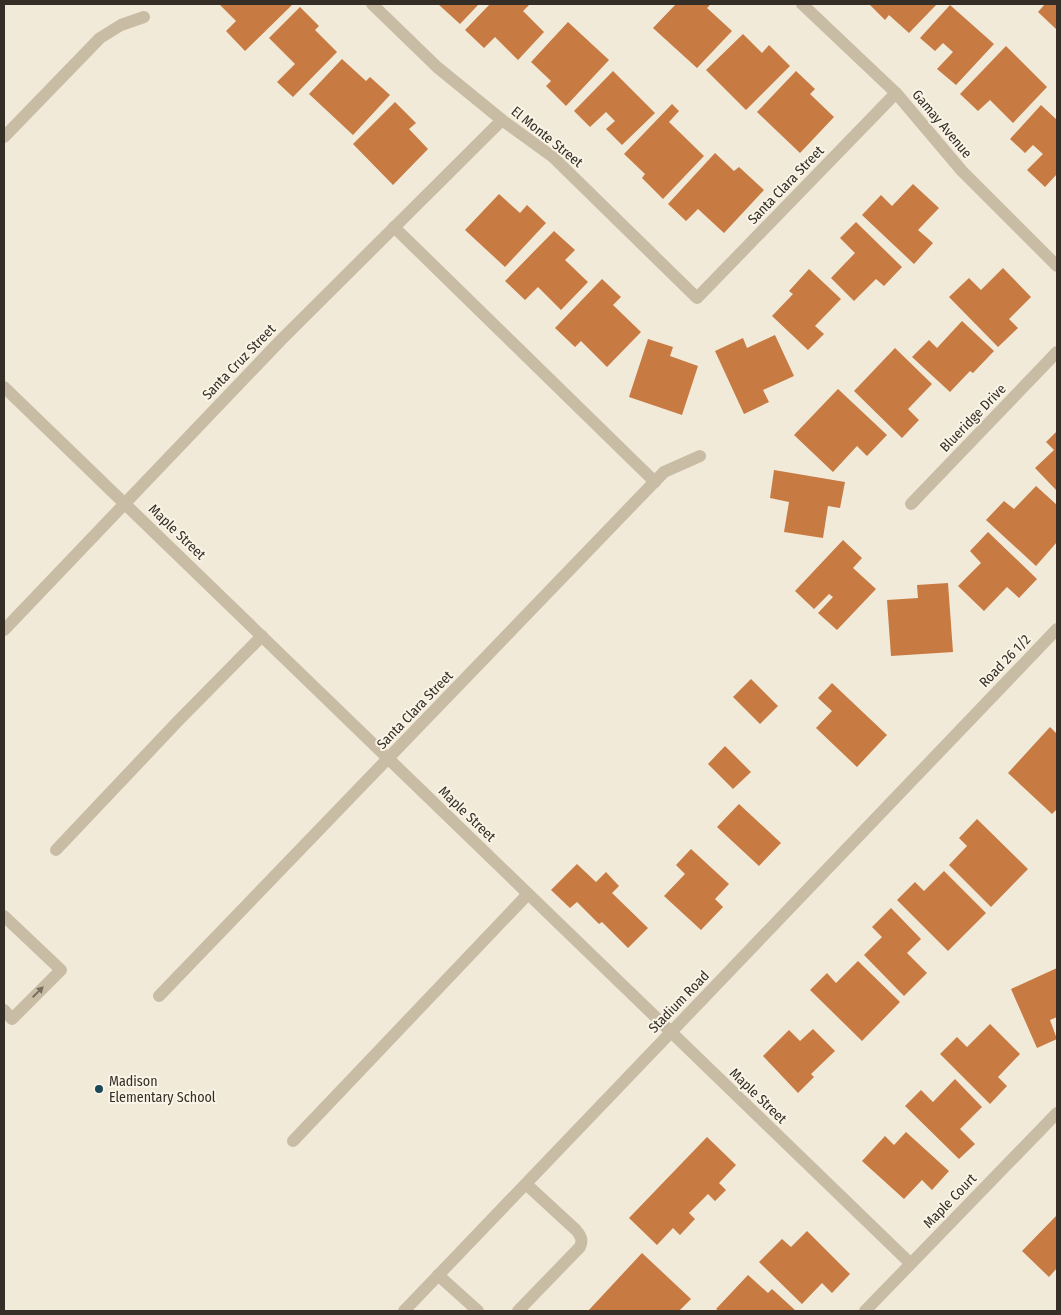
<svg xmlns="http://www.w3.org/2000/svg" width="1061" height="1315" viewBox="0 0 1061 1315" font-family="'Fira Sans Condensed',sans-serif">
	<rect width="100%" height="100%" fill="#f1ead9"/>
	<g fill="#c77a42">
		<polygon points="219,4 293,4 245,51 226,31 236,21"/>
		<polygon points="438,4 479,4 460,24"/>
		<polygon points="490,4 530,4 523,11 544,32 518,60 495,37 484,48 465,30"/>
		<polygon points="676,4 711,4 707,8 732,31 697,68 653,28"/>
		<polygon points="869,4 937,4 909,33 889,15 885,20"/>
		<polygon points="1045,4 1057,4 1057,27 1056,29 1038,12"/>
		<polygon points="950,5 994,44 956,85 937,69 953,52 943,43 935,51 920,38"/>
		<polygon points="300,7 319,26 315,30 337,52 293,97 277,82 295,64 269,38"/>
		<polygon points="568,22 609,60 566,106 546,86 551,81 531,62"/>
		<polygon points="743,34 762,53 769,45 790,66 746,110 706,70"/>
		<polygon points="1006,46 1047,87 1013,123 990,100 978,111 960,94"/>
		<polygon points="342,59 366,81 370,77 390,95 353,135 309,94"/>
		<polygon points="613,71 655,113 622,145 606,129 615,121 606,112 590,127 574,111"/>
		<polygon points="796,71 815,89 810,94 834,117 800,153 757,112"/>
		<polygon points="395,102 416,123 409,129 428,149 393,185 353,144"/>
		<polygon points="672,104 679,111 669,122 704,156 663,199 642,178 645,174 624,154"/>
		<polygon points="1041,105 1057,120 1057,174 1045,187 1027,170 1043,154 1033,145 1025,153 1010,139"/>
		<polygon points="715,153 734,171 739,167 764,190 724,233 698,209 686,221 668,204"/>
		<polygon points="913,184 939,208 918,230 933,243 914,264 862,215 881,195 892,206"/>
		<polygon points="499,194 520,213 527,205 546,223 505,267 465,230"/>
		<polygon points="856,222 902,267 884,286 876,279 854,301 831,278 855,253 840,238"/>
		<polygon points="554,231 575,250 565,260 588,282 561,310 538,287 525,300 505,281"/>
		<polygon points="1003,268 1031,297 1009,319 1018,328 998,347 949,297 969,278 981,290"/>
		<polygon points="809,269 841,299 815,326 824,334 808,350 772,316 793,294 789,291"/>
		<polygon points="602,279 621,297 613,305 641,332 607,367 581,341 575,347 555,328"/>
		<polygon points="962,321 994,351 973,373 970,371 950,392 912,357 929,340 937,348"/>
		<polygon points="775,335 794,376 763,390 769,402 744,414 715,351 743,338 747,348"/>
		<polygon points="648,339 673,347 670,356 698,366 682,415 629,397"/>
		<polygon points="895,348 932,384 908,409 919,420 902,438 854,391"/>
		<polygon points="838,389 887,435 867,456 857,446 833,472 794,435"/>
		<polygon points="1057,431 1057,491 1035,468 1054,450 1046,442"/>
		<polygon points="774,470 845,482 840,508 828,506 823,538 784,532 789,502 770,498"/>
		<polygon points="1036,486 1057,505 1057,542 1036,566 986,520 1004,501 1014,509"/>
		<polygon points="988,532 1037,579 1019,598 1007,587 984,611 958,586 981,563 970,551"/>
		<polygon points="843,540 862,558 853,568 876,589 837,630 818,613 833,597 829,594 814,609 795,591"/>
		<polygon points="948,583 953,652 891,656 887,600 918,598 917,585"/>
		<polygon points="751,679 778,706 760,724 733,697"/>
		<polygon points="832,683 887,735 857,767 816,728 832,711 818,698"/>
		<polygon points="1050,727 1057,734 1057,809 1052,814 1008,773"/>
		<polygon points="725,746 751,772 733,789 708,764"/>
		<polygon points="739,804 781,843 759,866 717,827"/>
		<polygon points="977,819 1028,869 991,907 949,865 967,846 959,838"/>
		<polygon points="691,849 729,884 715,899 723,907 701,930 664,896 685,874 676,865"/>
		<polygon points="577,864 596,882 606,872 619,886 612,893 648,928 628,948 602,922 599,924 577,902 570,908 551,890"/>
		<polygon points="944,871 986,913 948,951 897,900 915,882 924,891"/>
		<polygon points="891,908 921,939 907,953 927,973 904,996 864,955 882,937 872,927"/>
		<polygon points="858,961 900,1002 862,1041 810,990 827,973 836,983"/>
		<polygon points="1057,968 1057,1017 1050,1020 1057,1039 1037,1048 1011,989"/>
		<polygon points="990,1024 1020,1054 998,1077 1007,1086 990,1104 940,1054 957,1037 967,1047"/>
		<polygon points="813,1029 835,1051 811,1074 814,1077 798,1093 763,1056 789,1030 800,1041"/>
		<polygon points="955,1079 982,1107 960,1129 975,1144 959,1159 905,1106 921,1090 933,1102"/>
		<polygon points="906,1132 949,1171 932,1190 922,1180 904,1199 862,1161 885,1136 894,1145"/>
		<polygon points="707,1137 736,1165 719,1183 726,1190 715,1201 708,1194 689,1213 695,1219 680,1235 673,1228 657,1245 629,1218"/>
		<polygon points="1057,1215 1057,1268 1049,1277 1022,1251"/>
		<polygon points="807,1231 850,1274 832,1293 822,1283 802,1304 759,1262 782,1239 791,1247"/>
		<polygon points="642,1253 691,1299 679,1311 588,1311"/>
		<polygon points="748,1275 768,1293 772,1289 796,1311 719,1311 716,1309"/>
	</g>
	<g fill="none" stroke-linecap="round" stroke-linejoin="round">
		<g stroke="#c9bca5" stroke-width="12">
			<polyline points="372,4 437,67 502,120 553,157 697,298 896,93"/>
			<polyline points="802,4 896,93 962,171 1057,266"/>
			<polyline points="4,137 100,38 121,25 144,17"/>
			<polyline points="394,227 655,482"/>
			<polyline points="4,387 910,1263"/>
			<polyline points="911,504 1057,352"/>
			<polyline points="4,630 281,340 502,120"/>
			<polyline points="56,850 179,720 262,636"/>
			<polyline points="4,916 61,970 12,1019 4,1010"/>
			<polyline points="159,996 664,472 700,456"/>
			<polyline points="293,1141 528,894"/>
			<polyline points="438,1275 478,1311"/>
			<polyline points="404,1311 1057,629"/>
			<path d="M 518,1311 L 580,1247 C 583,1240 581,1236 576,1230 L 526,1184"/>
			<polyline points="865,1311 1057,1113"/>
		</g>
	</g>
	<defs><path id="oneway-solid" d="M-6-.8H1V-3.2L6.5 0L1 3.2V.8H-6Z" transform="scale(1.25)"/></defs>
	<use fill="#786e60" href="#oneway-solid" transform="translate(38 992) rotate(-45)"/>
	<circle fill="#1c4857" stroke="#f9f4e6" stroke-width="2" cx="99" cy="1089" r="5"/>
	<g text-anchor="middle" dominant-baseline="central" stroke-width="4" stroke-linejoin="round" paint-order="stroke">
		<g font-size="14" fill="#352e27" stroke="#f9f4e6">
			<text transform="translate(942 124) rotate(50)">Gamay Avenue</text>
			<text transform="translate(547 137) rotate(39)">El Monte Street</text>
			<text transform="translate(786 185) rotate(-46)">Santa Clara Street</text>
			<text transform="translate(239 362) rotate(-46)">Santa Cruz Street</text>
			<text transform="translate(973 418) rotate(-46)">Blueridge Drive</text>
			<text transform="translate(177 532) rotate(44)">Maple Street</text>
			<text transform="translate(1005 661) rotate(-46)">Road 26 1/2</text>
			<text transform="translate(415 710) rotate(-46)">Santa Clara Street</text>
			<text transform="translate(467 814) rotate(44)">Maple Street</text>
			<text transform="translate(679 1002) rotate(-46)">Stadium Road</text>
			<text transform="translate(758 1096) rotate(44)">Maple Street</text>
			<text transform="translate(950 1201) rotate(-46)">Maple Court</text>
		</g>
		<g font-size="14" fill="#352e27" stroke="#f9f4e6" text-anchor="start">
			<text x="109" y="1081">Madison<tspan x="109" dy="16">Elementary School</tspan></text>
		</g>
	</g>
	<rect width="1061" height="1315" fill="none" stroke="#352e27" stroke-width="10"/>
</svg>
